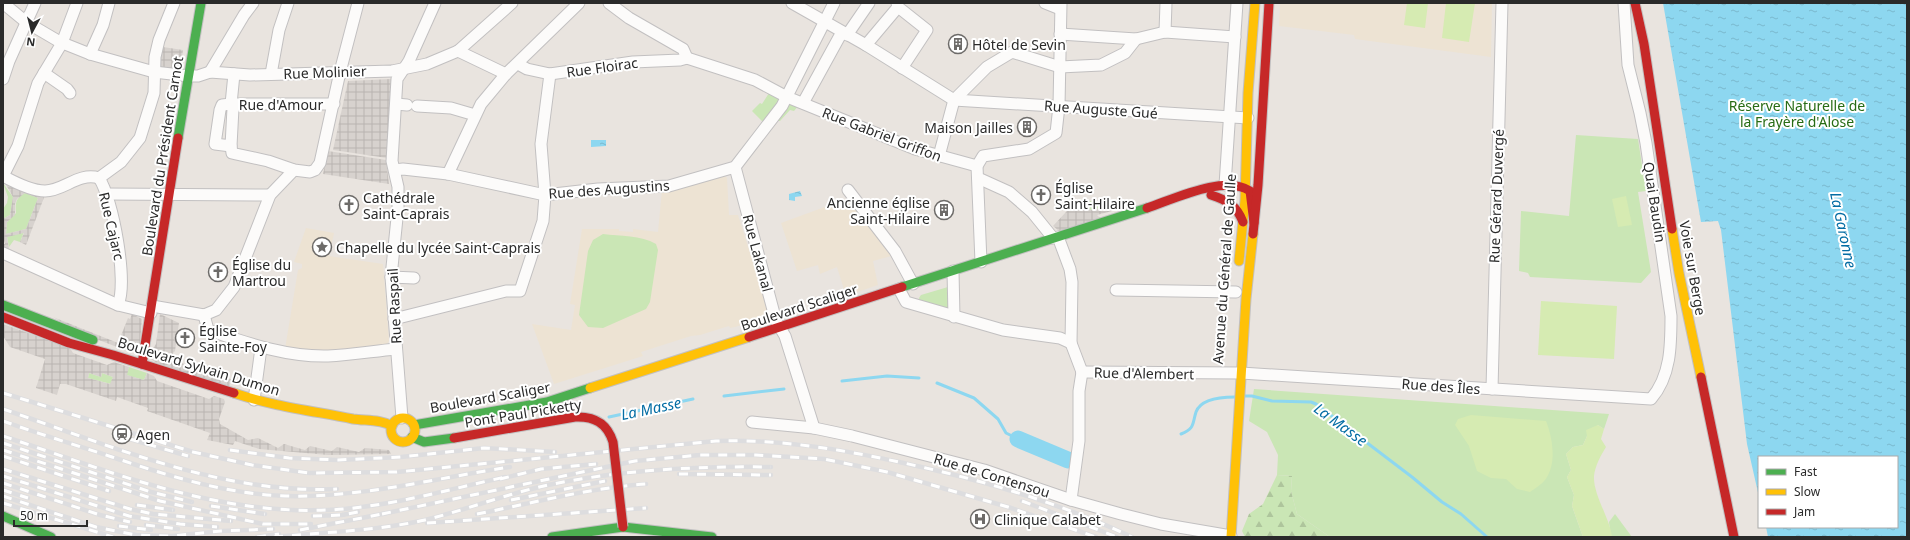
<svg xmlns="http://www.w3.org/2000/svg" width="1910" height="540" viewBox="0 0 1910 540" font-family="'Noto Sans',sans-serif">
	<defs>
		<pattern id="forest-firs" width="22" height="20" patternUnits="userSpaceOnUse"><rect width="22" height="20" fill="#cae6b5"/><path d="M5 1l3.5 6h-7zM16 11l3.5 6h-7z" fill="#aec59c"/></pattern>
		<pattern id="plaza-grid" width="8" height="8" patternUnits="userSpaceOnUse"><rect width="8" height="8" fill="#d7d2ce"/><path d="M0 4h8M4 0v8" fill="none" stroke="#b9b4b1"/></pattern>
		<pattern id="water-ripples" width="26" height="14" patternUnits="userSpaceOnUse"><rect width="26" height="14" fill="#8dd7f0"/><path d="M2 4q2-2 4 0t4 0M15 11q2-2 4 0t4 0" fill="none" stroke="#7ab9ce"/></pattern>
	</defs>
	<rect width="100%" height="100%" fill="#e9e4df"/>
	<g fill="#ede3d3">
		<polygon points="1280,3 1492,3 1491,57 1355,39 1354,35 1279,26"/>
		<polygon points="725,176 727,178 729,215 738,215 770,316 735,327 730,328 729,326 700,335 691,336 641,352 643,356 554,384 532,324 571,330 575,305 570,304 582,229 619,229 619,231 633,232 633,229 658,232 662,190"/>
		<polygon points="852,197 895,255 873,261 878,285 846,296 837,267 820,274 818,265 797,271 781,223"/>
		<polygon points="306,228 334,233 329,256 383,264 389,341 386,345 330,351 285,349 298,270 302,268 302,264 294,262"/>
	</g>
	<g fill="#cae6b5">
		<polygon points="769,93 781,99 764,123 752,111 760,103 762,104"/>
		<polygon points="789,103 799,105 794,111 790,110 780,121 775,121"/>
		<polygon points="1576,135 1638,139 1646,191 1638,192 1651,272 1641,283 1530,277 1528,273 1519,271 1521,211 1569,216"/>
		<polygon points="3,183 13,197 10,215 3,219 3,209 7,203 8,197"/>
		<path d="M 25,193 L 38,198 L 26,229 L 6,234 L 7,222 L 16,213 C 15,202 16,198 25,193 Z"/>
		<polygon points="1078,199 1095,202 1109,200 1111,205 1091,210"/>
		<polygon points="24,232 20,242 14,240 9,247 7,237"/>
		<path d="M 603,234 C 620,236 641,235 656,244 L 658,250 L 650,302 L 646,309 L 603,328 L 588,327 L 579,315 L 588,251 L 593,240 Z"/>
		<polygon points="948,287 951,310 920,303 919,298 921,295"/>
		<polygon points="129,367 147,373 144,380 126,375"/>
		<polygon points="89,373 101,377 102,373 113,377 111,384 88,378"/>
		<polygon points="1254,389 1609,414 1604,429 1598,425 1587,436 1583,445 1573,447 1566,454 1571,470 1567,477 1574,495 1572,506 1583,537 1330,537 1297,514 1291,491 1292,476 1277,475 1278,455 1267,432 1249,421"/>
		<polygon points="1615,514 1632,537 1611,537 1609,522"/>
	</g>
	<polygon fill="url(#forest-firs)" points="1277,475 1292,476 1291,491 1297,514 1330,537 1245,537 1242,531 1249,514 1263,504"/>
	<g fill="#d6ebb2">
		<polygon points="1407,3 1428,3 1425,28 1404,25"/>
		<polygon points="1446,3 1475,3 1469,42 1442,38"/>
		<polygon points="1626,196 1632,225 1618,227 1612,199"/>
		<polygon points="1541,301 1617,306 1614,359 1538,355"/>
		<path d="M 1471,415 L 1546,421 C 1553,439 1557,464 1545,480 C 1541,485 1535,488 1530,492 L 1517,489 L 1506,479 L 1491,478 L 1477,471 L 1469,446 L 1455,425 L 1458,419 Z"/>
		<path d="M 1598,425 L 1604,429 L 1601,439 L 1606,447 C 1601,455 1595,466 1594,476 C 1593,494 1609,517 1612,536 L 1611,537 L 1583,537 L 1572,506 L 1574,495 L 1567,477 L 1571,470 L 1566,454 L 1573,447 L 1583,445 L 1587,436 L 1586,430 Z"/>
	</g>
	<g fill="url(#plaza-grid)" fill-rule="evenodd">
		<polygon points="163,47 183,50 179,78 157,72"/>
		<polygon points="391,79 387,158 333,150 348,81"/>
		<polygon points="328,151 386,160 389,184 323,174"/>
		<path d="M 6,181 L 45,195 L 26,245 L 20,242 L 24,233 L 7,237 L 9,249 L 3,247 L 3,244 L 5,244 L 3,237 L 3,219 L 10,215 L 13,197 L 5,183 ZM 25,193 L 38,198 L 26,229 L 6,234 L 7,222 L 15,215 L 15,204 L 17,199 Z"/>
		<polygon points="1078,199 1091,210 1111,205 1112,211 1097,215 1101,219 1059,231 1053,226"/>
		<polygon points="132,314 142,319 140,343 130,349 117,347 83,334 53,317 118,343 128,318 130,319"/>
		<polygon points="160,314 179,323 175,351 173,353 172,360 231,379 229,389 155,362 151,359 151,351 156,344"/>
		<path d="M 3,324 L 70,348 L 73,353 L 107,365 L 114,362 L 129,367 L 127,375 L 144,380 L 147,373 L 154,376 L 157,381 L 209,399 L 214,396 L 224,399 L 225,402 L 219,419 L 220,424 L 248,440 L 258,438 L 278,448 L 284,444 L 305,450 L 310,446 L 332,451 L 337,447 L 359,452 L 365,448 L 389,450 L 391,454 L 328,455 L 259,449 L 235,441 L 233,445 L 207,440 L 210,433 L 147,411 L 148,408 L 117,397 L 116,401 L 66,384 L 60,384 L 57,395 L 36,388 L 45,359 L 10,347 L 3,336 ZM 89,373 L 101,377 L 102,373 L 113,377 L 110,384 L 88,378 Z"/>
	</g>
	<g fill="url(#water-ripples)">
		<polygon points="1663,3 1907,3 1907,537 1768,537 1766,527 1897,527 1897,457 1759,457 1759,497 1747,444 1721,230 1718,221 1701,222"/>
		<polygon points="591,140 606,140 606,146 591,147"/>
		<polygon points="800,191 802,196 795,197 795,201 789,200 789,194"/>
	</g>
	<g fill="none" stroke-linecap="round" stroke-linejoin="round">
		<g stroke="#8dd7f0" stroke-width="3">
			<polyline points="842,381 887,376 919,378"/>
			<polyline points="937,383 974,398 998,419 1006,433 1018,439"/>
			<polyline points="724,396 784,389"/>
			<polyline points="1244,396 1252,396 1272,401 1311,402 1316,404 1412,477 1442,502 1461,514 1487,537"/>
			<polyline points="609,417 693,399"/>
			<path d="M 1181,434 C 1195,428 1192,425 1196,412 C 1201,398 1222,397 1235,397"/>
		</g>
		<polyline stroke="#8dd7f0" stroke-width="17" points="1018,439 1068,460"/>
		<g stroke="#c2c0c1" stroke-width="13">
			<g id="street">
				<polyline points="3,3 26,22 60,42 90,54 154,72 189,76 198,76 210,72 250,75 392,71 427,64 458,51 512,3"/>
				<path d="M 77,3 L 62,43 L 38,83 L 18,146 L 3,176 C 14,182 31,191 45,191 C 64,191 78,172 99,178"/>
				<polyline points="609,3 629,18 683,49 687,58"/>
				<polyline points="792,3 866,45 954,100 1248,118"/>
				<polyline points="897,3 898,7 927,30 902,68"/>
				<polyline points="1045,3 1060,9"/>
				<polyline points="1165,32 1166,3"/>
				<polyline points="1060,34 1136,39 1165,32 1235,37"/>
				<polyline points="847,35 869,3"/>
				<polyline points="866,45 898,7"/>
				<polyline points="458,51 506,74"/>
				<polyline points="90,54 103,25 109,3"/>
				<polyline points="687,58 755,80 787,97 915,149 977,166"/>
				<polyline points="518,64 527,69 550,74 633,62 680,60 687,58"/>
				<polyline points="210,72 244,15 253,3"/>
				<polyline points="44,73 67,89 70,93"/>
				<polyline points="234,74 231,104 233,108 231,146 215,144 220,110 222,105 231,104 334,104"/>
				<polyline points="271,74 279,30 288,3"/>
				<polyline points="3,79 9,61 35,3"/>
				<polyline points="803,103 842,32"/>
				<polyline points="396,104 407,105"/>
				<polyline points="417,106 451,108 475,115"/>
				<polyline points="231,146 232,153 236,154 268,161 294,170 310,172 315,170 320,163 340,72 358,3"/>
				<polyline points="939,156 954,100 987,67 1012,52 1060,67 1101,65 1125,53 1136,39"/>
				<polyline points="735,167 776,321 785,336 814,428"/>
				<polyline points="395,170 403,169 448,174 545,195 598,189 669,186 735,167 782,106 834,3"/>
				<polyline points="448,174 481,104 506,74 579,3"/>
				<polyline points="99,178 121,162 140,138 154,93 155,57 159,40 174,3"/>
				<path d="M 99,178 C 113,199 128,282 118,305"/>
				<polyline points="978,178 1009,192 1032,212 1053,238"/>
				<polyline points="1225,185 1237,3"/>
				<polyline points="848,190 895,251 913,284"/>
				<polyline points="106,194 270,195"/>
				<polyline points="1058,237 1070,269 1072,282 1071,343 1082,372"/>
				<polyline points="3,253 118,305 151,313"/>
				<polyline points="981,262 977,166 983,156 1029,149 1056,133 1059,106 1061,3"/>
				<polyline points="953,271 954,317"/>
				<polyline points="391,277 414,278"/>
				<polyline points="899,289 906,302 1003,330 1060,338 1071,343"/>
				<polyline points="1116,290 1236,292"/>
				<polyline points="152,306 204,315 216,310 234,287 270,195 294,170"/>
				<path d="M 204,315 L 208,330 C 247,343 286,357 328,356 C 351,355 374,351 396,349"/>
				<polyline points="394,319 506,291 520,291 543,221 545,195 541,144 550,74"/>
				<path d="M 1082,372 L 1241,373 L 1651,399 C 1671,376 1671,345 1671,316 L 1646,143 L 1640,113 L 1628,65 L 1624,3"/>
				<polyline points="1492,389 1502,3"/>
				<polyline points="254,400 261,348"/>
				<polyline points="402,418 391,277 398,208 398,187 392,161 397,79 409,61 435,3"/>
				<polyline points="752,422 814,428 852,436 984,470 1071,500 1121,514 1161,524 1231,536"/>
				<polyline points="1071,500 1079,441 1079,391 1082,372"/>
			</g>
		</g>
		<g stroke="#c2c0c1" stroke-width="11">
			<g id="fast">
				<polyline points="178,138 201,3"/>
				<polyline points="902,287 1147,208"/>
				<polyline points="3,305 93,340"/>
				<polyline points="414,425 547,402 590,388"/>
				<polyline points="412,437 424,442 454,438"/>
				<polyline points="3,516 51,537"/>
				<polyline points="552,537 623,527 712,537"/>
			</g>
		</g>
		<g stroke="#c2c0c1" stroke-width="11">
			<g id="slow">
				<polyline points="1672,229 1679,273 1701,377"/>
				<polyline points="1239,261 1245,200 1248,93 1255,3"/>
				<polyline points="590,388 749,337"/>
				<path d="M 234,393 C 272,406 313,411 353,419 C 366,421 380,419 392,426"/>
				<circle cx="403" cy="430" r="12"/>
				<polyline points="1231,537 1246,299 1253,234"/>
			</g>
		</g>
		<g stroke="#c2c0c1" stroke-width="11">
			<g id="jam">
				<polyline points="1635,3 1644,44 1672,229"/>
				<path d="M 1211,195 C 1227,200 1237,206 1243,222"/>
				<path d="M 1147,208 C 1174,199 1225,174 1250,191 L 1254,223"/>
				<polyline points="1253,234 1258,185 1269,3"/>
				<polyline points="3,317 69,343 113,355 234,393"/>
				<polyline points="749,337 902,287"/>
				<polyline points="142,364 178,138"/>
				<polyline points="1701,377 1734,537"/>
			</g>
		</g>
		<use href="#street" stroke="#fcfbfa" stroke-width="11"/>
		<use href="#fast" stroke="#4caf50" stroke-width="9"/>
		<use href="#slow" stroke="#ffc107" stroke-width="9"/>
		<use href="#jam" stroke="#c62828" stroke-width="9"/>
		<g stroke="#dddddf" stroke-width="4.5">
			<g id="rail">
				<path d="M 3,393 L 193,452 L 252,465 L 309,473 L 397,472 L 716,441 C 779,439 839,449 899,462 C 979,479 1058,502 1132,537"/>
				<path d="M 3,409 C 109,445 223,495 337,489"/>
				<path d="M 3,421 C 39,434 76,445 112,457 C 169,476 225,494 286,496 C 361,498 436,478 510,467"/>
				<path d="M 3,436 C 114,473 225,519 344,509 C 399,504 451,489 505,477"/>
				<polyline points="130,439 188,456"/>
				<polyline points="3,443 151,492 192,502"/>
				<polyline points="3,450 160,501 263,524 311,524"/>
				<polyline points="230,450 289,458 338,460 401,457 484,448 555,452"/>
				<polyline points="3,456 109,491"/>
				<polyline points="3,469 130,509 153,514 231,521"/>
				<polyline points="679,474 771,475"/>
				<polyline points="3,476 129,516 180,524 217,527"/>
				<polyline points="500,479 541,469 596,464"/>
				<polyline points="3,483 100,515 130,522"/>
				<polyline points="3,490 28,498"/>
				<polyline points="3,496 96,527 136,535 172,536 221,531 273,529"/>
				<polyline points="511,500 605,481"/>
				<polyline points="1022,501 1117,537"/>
				<polyline points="3,503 113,537"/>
				<polyline points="137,505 173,510"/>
				<polyline points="211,506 265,514"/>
				<polyline points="382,514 635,461 700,455 756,455 824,459 887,472 1008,507 1096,537"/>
				<path d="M 477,514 C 533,503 589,488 646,484"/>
				<polyline points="313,516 342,515 358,512"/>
				<polyline points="427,523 646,508"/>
				<polyline points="146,525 178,529"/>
				<polyline points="119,526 151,530"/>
				<polyline points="300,530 387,513"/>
				<polyline points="257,537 279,534"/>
				<path d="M 274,537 C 325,532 376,531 425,520 C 466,510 506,494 548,485 C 621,470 696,466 771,467"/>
			</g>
		</g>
		<use href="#rail" stroke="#fff" stroke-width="3" stroke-dasharray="9" stroke-linecap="butt"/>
		<g stroke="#c2c0c1" stroke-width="11" stroke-linecap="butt">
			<path id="jam-bridge" d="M 454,438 L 575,417 C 594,416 607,423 613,442 L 623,527"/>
		</g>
		<use href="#jam-bridge" stroke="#c62828" stroke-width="9"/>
	</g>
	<defs>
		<g id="building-ring" transform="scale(1)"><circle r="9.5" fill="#fff" stroke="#6d6b69" stroke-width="1.5"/><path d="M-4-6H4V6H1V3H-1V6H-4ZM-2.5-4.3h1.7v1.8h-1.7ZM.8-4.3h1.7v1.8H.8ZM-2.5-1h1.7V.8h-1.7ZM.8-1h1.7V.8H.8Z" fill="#6d6b69"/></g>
		<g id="church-ring" transform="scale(1)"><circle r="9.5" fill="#fff" stroke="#6d6b69" stroke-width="1.5"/><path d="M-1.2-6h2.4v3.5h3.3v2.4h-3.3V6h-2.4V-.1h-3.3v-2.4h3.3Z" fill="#6d6b69"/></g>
		<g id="sight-ring" transform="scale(1)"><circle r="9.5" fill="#fff" stroke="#6d6b69" stroke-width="1.5"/><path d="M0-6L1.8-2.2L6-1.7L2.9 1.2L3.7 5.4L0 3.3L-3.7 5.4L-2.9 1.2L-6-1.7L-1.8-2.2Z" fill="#6d6b69"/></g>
		<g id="station-ring" transform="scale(1)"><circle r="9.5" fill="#fff" stroke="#6d6b69" stroke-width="1.5"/><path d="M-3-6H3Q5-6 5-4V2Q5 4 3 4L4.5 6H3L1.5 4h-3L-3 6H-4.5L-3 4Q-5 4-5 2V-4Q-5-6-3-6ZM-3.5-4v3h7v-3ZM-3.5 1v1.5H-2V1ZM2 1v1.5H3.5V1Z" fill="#6d6b69"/></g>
		<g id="hospital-ring" transform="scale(1)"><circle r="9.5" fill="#fff" stroke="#6d6b69" stroke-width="1.5"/><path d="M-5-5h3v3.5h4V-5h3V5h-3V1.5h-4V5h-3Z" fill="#6d6b69"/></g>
	</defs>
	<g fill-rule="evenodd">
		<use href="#building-ring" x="958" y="44"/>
		<use href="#building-ring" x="1027" y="127"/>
		<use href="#church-ring" x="1041" y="195"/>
		<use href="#church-ring" x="349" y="205"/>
		<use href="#building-ring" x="944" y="210"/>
		<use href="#sight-ring" x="322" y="247"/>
		<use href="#church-ring" x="218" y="272"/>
		<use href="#church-ring" x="185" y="338"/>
		<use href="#station-ring" x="122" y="434"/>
		<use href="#hospital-ring" x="980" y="519"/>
	</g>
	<g text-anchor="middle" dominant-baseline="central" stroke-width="4" stroke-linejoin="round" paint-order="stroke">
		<g font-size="14" fill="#2a2a2a" stroke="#fff" text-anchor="start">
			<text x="972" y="44">Hôtel de Sevin</text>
			<text x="1013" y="127" text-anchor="end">Maison Jailles</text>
			<text x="1055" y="187">Église<tspan x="1055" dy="16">Saint-Hilaire</tspan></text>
			<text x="363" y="197">Cathédrale<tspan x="363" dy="16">Saint-Caprais</tspan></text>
			<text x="930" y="202" text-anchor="end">Ancienne église<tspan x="930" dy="16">Saint-Hilaire</tspan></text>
			<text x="336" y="247">Chapelle du lycée Saint-Caprais</text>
			<text x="232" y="264">Église du<tspan x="232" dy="16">Martrou</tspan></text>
			<text x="199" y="330">Église<tspan x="199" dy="16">Sainte-Foy</tspan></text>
			<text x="136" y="434">Agen</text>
			<text x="994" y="519">Clinique Calabet</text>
		</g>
		<g font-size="14" fill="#2a2a2a" stroke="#fff">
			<text transform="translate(602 67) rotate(-8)">Rue Floirac</text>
			<text transform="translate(325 72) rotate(-2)">Rue Molinier</text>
			<text x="281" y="104">Rue d'Amour</text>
			<text transform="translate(1101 109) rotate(4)">Rue Auguste Gué</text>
			<text transform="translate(882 134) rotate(21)">Rue Gabriel Griffon</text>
			<text transform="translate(162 156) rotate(-81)">Boulevard du Président Carnot</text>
			<text transform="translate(609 189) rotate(-4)">Rue des Augustins</text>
			<text transform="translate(1496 196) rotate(-88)">Rue Gérard Duvergé</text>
			<text transform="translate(1655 202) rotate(81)">Quai Baudin</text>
			<text transform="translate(112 226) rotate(77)">Rue Cajarc</text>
			<text transform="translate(758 253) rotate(75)">Rue Lakanal</text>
			<text transform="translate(1693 268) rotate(80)">Voie sur Berge</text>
			<text transform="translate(1224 269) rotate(-86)">Avenue du Général de Gaulle</text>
			<text transform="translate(394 306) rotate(-93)">Rue Raspail</text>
			<text transform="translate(799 307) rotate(-18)">Boulevard Scaliger</text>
			<text transform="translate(199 366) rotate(17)">Boulevard Sylvain Dumon</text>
			<text transform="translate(1144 373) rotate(1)">Rue d'Alembert</text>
			<text transform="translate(1441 386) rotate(4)">Rue des Îles</text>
			<text transform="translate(490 397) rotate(-10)">Boulevard Scaliger</text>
			<text transform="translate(523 413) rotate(-9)">Pont Paul Picketty</text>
			<text transform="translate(992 475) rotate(17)">Rue de Contensou</text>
		</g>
		<g font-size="14" fill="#276c15" stroke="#fff">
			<text x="1797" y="105">Réserve Naturelle de<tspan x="1797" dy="16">la Frayère d'Alose</tspan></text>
		</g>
		<g font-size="15" font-style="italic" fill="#046da4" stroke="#fff">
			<text transform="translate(1844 230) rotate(78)">La Garonne</text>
			<text transform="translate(651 408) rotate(-12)">La Masse</text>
			<text transform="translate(1341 424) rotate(36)">La Masse</text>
		</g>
	</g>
	<rect width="1910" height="540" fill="none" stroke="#2a2a2a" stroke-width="8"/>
	<rect x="1758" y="456" width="140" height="72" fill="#ffffff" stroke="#aaaaaa"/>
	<rect x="1766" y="469" width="20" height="6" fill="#4caf50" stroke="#aaaaaa"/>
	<text x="1794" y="476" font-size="12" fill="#2a2a2a">Fast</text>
	<rect x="1766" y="489" width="20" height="6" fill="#ffc107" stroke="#aaaaaa"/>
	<text x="1794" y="496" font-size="12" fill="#2a2a2a">Slow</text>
	<rect x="1766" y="509" width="20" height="6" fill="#c62828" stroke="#aaaaaa"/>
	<text x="1794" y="516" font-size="12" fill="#2a2a2a">Jam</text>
	<g transform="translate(32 32) rotate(187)" stroke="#ffffff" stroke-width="3" paint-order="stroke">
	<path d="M0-3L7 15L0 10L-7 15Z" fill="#2a2a2a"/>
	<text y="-6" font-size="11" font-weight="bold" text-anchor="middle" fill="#2a2a2a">N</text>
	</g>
	<path d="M14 520v6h73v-6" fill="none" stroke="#2a2a2a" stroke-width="2"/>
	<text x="20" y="520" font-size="12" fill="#2a2a2a" stroke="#ffffff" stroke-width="3" paint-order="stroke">50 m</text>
</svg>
